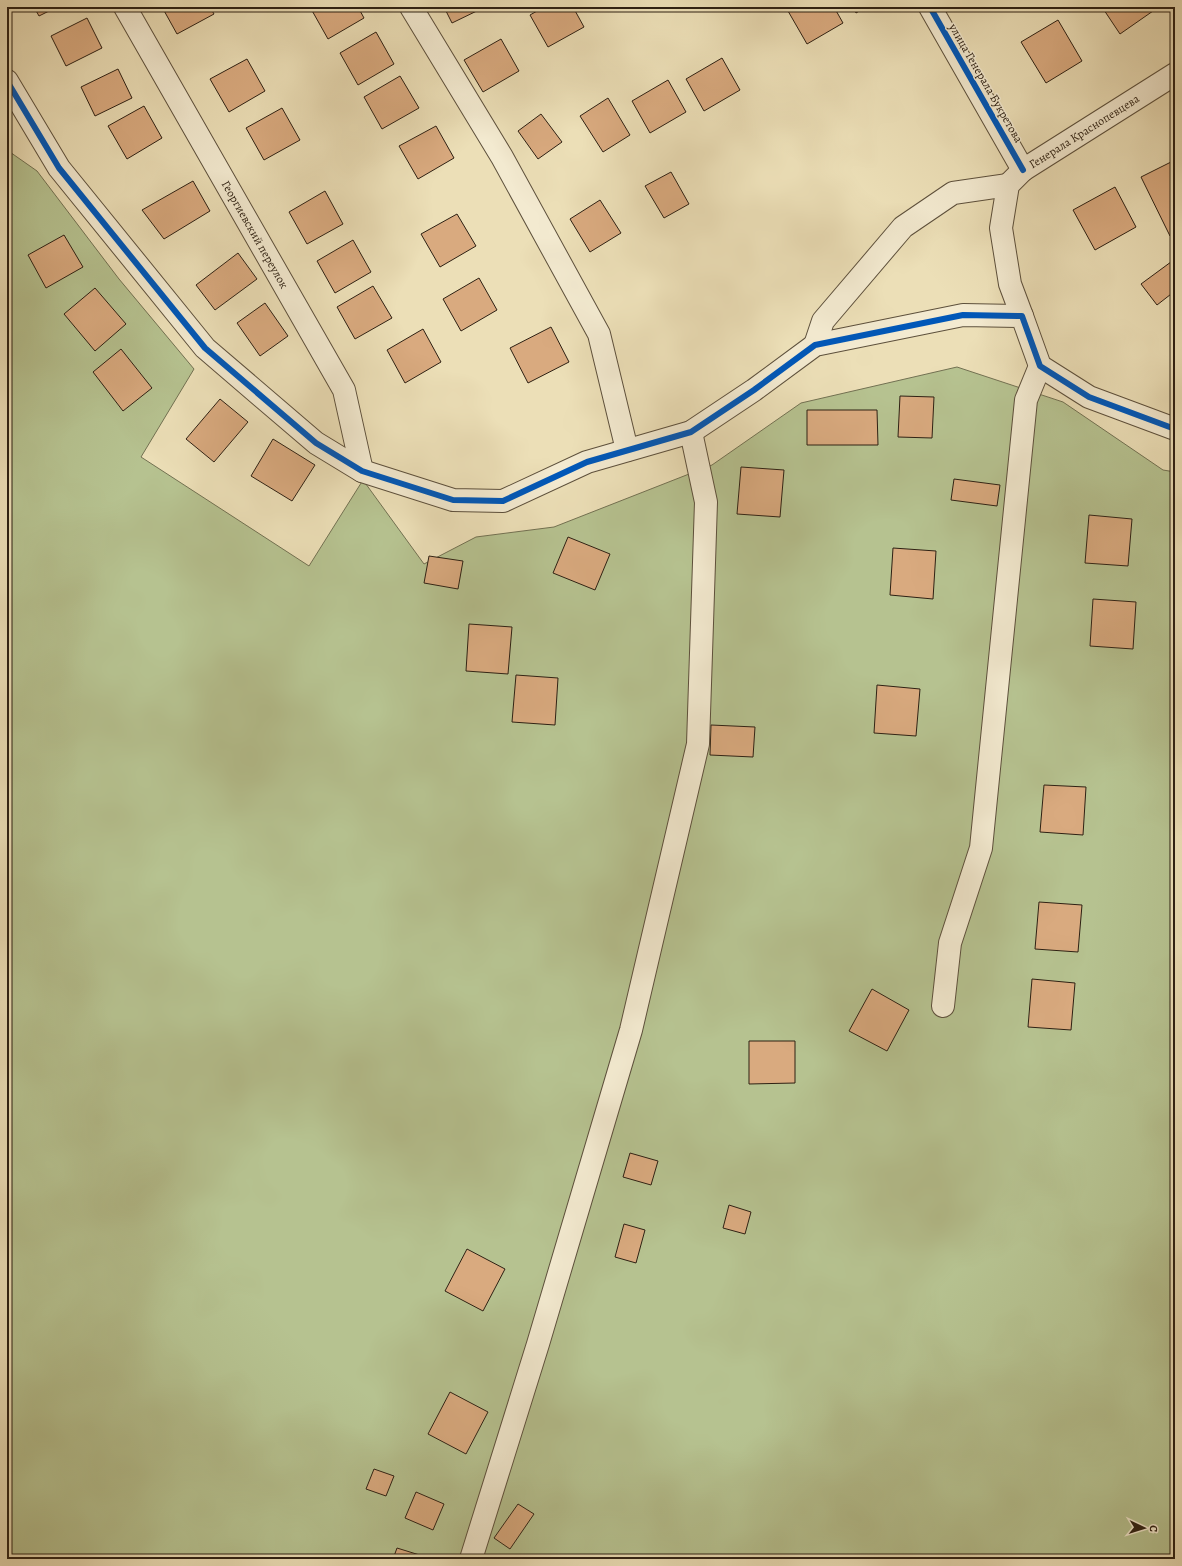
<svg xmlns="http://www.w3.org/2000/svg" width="1182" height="1566" viewBox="0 0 1182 1566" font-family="Alegreya,serif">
	<rect width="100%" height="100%" fill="#ecdfb7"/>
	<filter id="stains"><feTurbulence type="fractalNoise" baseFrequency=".005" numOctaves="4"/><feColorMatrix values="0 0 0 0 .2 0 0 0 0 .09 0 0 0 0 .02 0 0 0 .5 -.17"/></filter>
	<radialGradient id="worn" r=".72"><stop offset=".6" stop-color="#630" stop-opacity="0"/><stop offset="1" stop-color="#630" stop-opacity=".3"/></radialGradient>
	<polygon fill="#b6c290" stroke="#727152" points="7,150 37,171 119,279 194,369 141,457 309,566 363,480 424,564 476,537 554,527 712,465 801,403 957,367 1063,402 1163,470 1175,472 1175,1559 7,1559"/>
	<g fill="#d9aa7f" stroke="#2d2013">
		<polygon points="34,7 57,7 39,16"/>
		<polygon points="162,7 210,7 214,14 177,34"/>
		<polygon points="310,7 358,7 364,18 328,39"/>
		<polygon points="444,7 485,7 452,23"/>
		<polygon points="544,7 573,7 584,27 548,47 530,15"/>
		<polygon points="796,7 834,7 843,23 807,44 788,11"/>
		<polygon points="853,7 866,7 856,13"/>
		<polygon points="1102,7 1151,7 1153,11 1120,34"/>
		<polygon points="87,18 102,48 66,66 51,36"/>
		<polygon points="1058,20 1082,61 1046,83 1021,42"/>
		<polygon points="376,32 394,64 358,85 340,53"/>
		<polygon points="501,39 519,71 483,92 464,60"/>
		<polygon points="722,58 740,90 704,111 686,79"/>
		<polygon points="247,59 265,91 229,112 210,79"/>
		<polygon points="118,69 132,98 95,116 81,87"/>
		<polygon points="400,76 419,108 382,129 364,97"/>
		<polygon points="668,80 686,112 650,133 632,101"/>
		<polygon points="608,98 630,135 603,152 580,116"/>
		<polygon points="144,106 162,138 127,159 108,126"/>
		<polygon points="282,108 300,140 264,160 246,128"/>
		<polygon points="541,114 562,142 538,159 518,131"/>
		<polygon points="436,126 454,158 418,179 399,146"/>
		<polygon points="1173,161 1175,165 1175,234 1170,236 1141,177"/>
		<polygon points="671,172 689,204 664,218 645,186"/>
		<polygon points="193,181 210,211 164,239 142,210"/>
		<polygon points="1115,187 1136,227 1095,250 1073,210"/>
		<polygon points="325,191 343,224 307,244 289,212"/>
		<polygon points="600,200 621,233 590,252 570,219"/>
		<polygon points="457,214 476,246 440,267 421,234"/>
		<polygon points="64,235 83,267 46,288 28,255"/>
		<polygon points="353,240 371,272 335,293 317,261"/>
		<polygon points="238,253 257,279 215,310 196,285"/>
		<polygon points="1175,259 1175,291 1157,305 1141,284"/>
		<polygon points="479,278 497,310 461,331 443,299"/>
		<polygon points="373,286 392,318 355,339 337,307"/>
		<polygon points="95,288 126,324 95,351 64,314"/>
		<polygon points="265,303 288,336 260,356 237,323"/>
		<polygon points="1175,319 1175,330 1171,321"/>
		<polygon points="551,327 569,362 528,383 510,348"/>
		<polygon points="423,329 441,362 405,383 387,350"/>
		<polygon points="121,349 152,388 123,411 93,372"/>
		<polygon points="900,396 934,397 932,438 898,437"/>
		<polygon points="220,399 248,422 214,462 186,439"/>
		<polygon points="807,410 877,410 878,445 807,445"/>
		<polygon points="273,439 315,465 292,501 251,476"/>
		<polygon points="741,467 784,470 780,517 737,514"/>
		<polygon points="954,479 1000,485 997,506 951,500"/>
		<polygon points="1089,515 1132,519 1128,566 1085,563"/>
		<polygon points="568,537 610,554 595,590 553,573"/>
		<polygon points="893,548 936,551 933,599 890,595"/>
		<polygon points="429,556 463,561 458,589 424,583"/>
		<polygon points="1093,599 1136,602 1133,649 1090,646"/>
		<polygon points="469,624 512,627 508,674 466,671"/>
		<polygon points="516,675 558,678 555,725 512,722"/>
		<polygon points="877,685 920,689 916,736 874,733"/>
		<polygon points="711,725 755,727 753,757 710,755"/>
		<polygon points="1044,785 1086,787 1083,835 1040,832"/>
		<polygon points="1039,902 1082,905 1078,952 1035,949"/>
		<polygon points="1032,979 1075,983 1071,1030 1028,1027"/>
		<polygon points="872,989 909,1010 887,1051 849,1031"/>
		<polygon points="749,1041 795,1041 795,1083 749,1084"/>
		<polygon points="630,1153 658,1161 651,1185 623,1177"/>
		<polygon points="729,1205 751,1212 745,1234 723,1228"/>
		<polygon points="624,1224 645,1230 636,1263 615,1257"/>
		<polygon points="467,1249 505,1269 483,1311 445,1291"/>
		<polygon points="450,1392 488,1412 466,1454 428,1434"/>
		<polygon points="374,1469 394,1476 386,1496 366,1489"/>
		<polygon points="416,1492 444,1504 433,1530 405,1518"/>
		<polygon points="518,1504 534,1514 510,1549 494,1538"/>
		<polygon points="397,1548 426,1557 425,1559 393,1559"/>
	</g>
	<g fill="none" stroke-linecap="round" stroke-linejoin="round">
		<g stroke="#5d503c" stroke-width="24">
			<g id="minor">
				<path id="s1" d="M 125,7 L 344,390 L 362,471"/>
				<polyline points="411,7 502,157 599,334 627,450"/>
				<polyline points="930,7 1023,170"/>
				<polyline points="7,81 59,168 205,348 316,443 362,471 453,500 503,501 587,462 691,432 754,390 815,345 963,315 1022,316 1040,366 1089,397 1175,429"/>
				<path id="s2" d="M 1022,316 L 1010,284 L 1001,228 L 1008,185 L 1023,170 L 1175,74"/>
				<polyline points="815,345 823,321 903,227 953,193 1008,185"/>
				<polyline points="943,1006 950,943 981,848 1026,400 1040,366"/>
				<polyline points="471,1559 538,1344 631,1030 698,744 706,502 691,432"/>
			</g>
		</g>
		<use href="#minor" stroke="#f3ead0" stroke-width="22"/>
		<g stroke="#f3ead0" stroke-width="8">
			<g id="cycleway">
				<polyline points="930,7 1023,170"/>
				<polyline points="7,81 59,168 205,348 316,443 362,471 453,500 503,501 587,462 691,432 754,390 815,345 963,315 1022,316 1040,366 1089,397 1175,429"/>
			</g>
		</g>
		<use href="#cycleway" stroke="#0057b8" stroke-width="6"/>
	</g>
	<g text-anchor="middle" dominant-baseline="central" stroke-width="3" stroke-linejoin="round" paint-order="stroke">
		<g font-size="12" fill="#2d2013" stroke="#f3ead0">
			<text transform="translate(986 83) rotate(60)">улица Генерала Букретова</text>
			<text stroke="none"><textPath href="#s2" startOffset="228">Генерала Краснопевцева</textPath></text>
			<text stroke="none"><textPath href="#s1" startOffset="262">Георгиевский переулок</textPath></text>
		</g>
	</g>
	<rect width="1182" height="1566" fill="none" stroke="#ecdfb7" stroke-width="24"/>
	<rect x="8" y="8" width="1166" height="1550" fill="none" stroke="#2d2013" stroke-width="2"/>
	<rect x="12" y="12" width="1158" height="1542" fill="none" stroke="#2d2013"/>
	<g transform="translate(1144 1528) rotate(94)" stroke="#f3ead0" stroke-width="3" paint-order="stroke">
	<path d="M0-3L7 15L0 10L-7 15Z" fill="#2d2013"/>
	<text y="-6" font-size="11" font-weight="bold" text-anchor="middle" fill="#2d2013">С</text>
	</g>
	<rect width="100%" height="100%" filter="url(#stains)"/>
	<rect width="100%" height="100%" fill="url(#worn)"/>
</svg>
